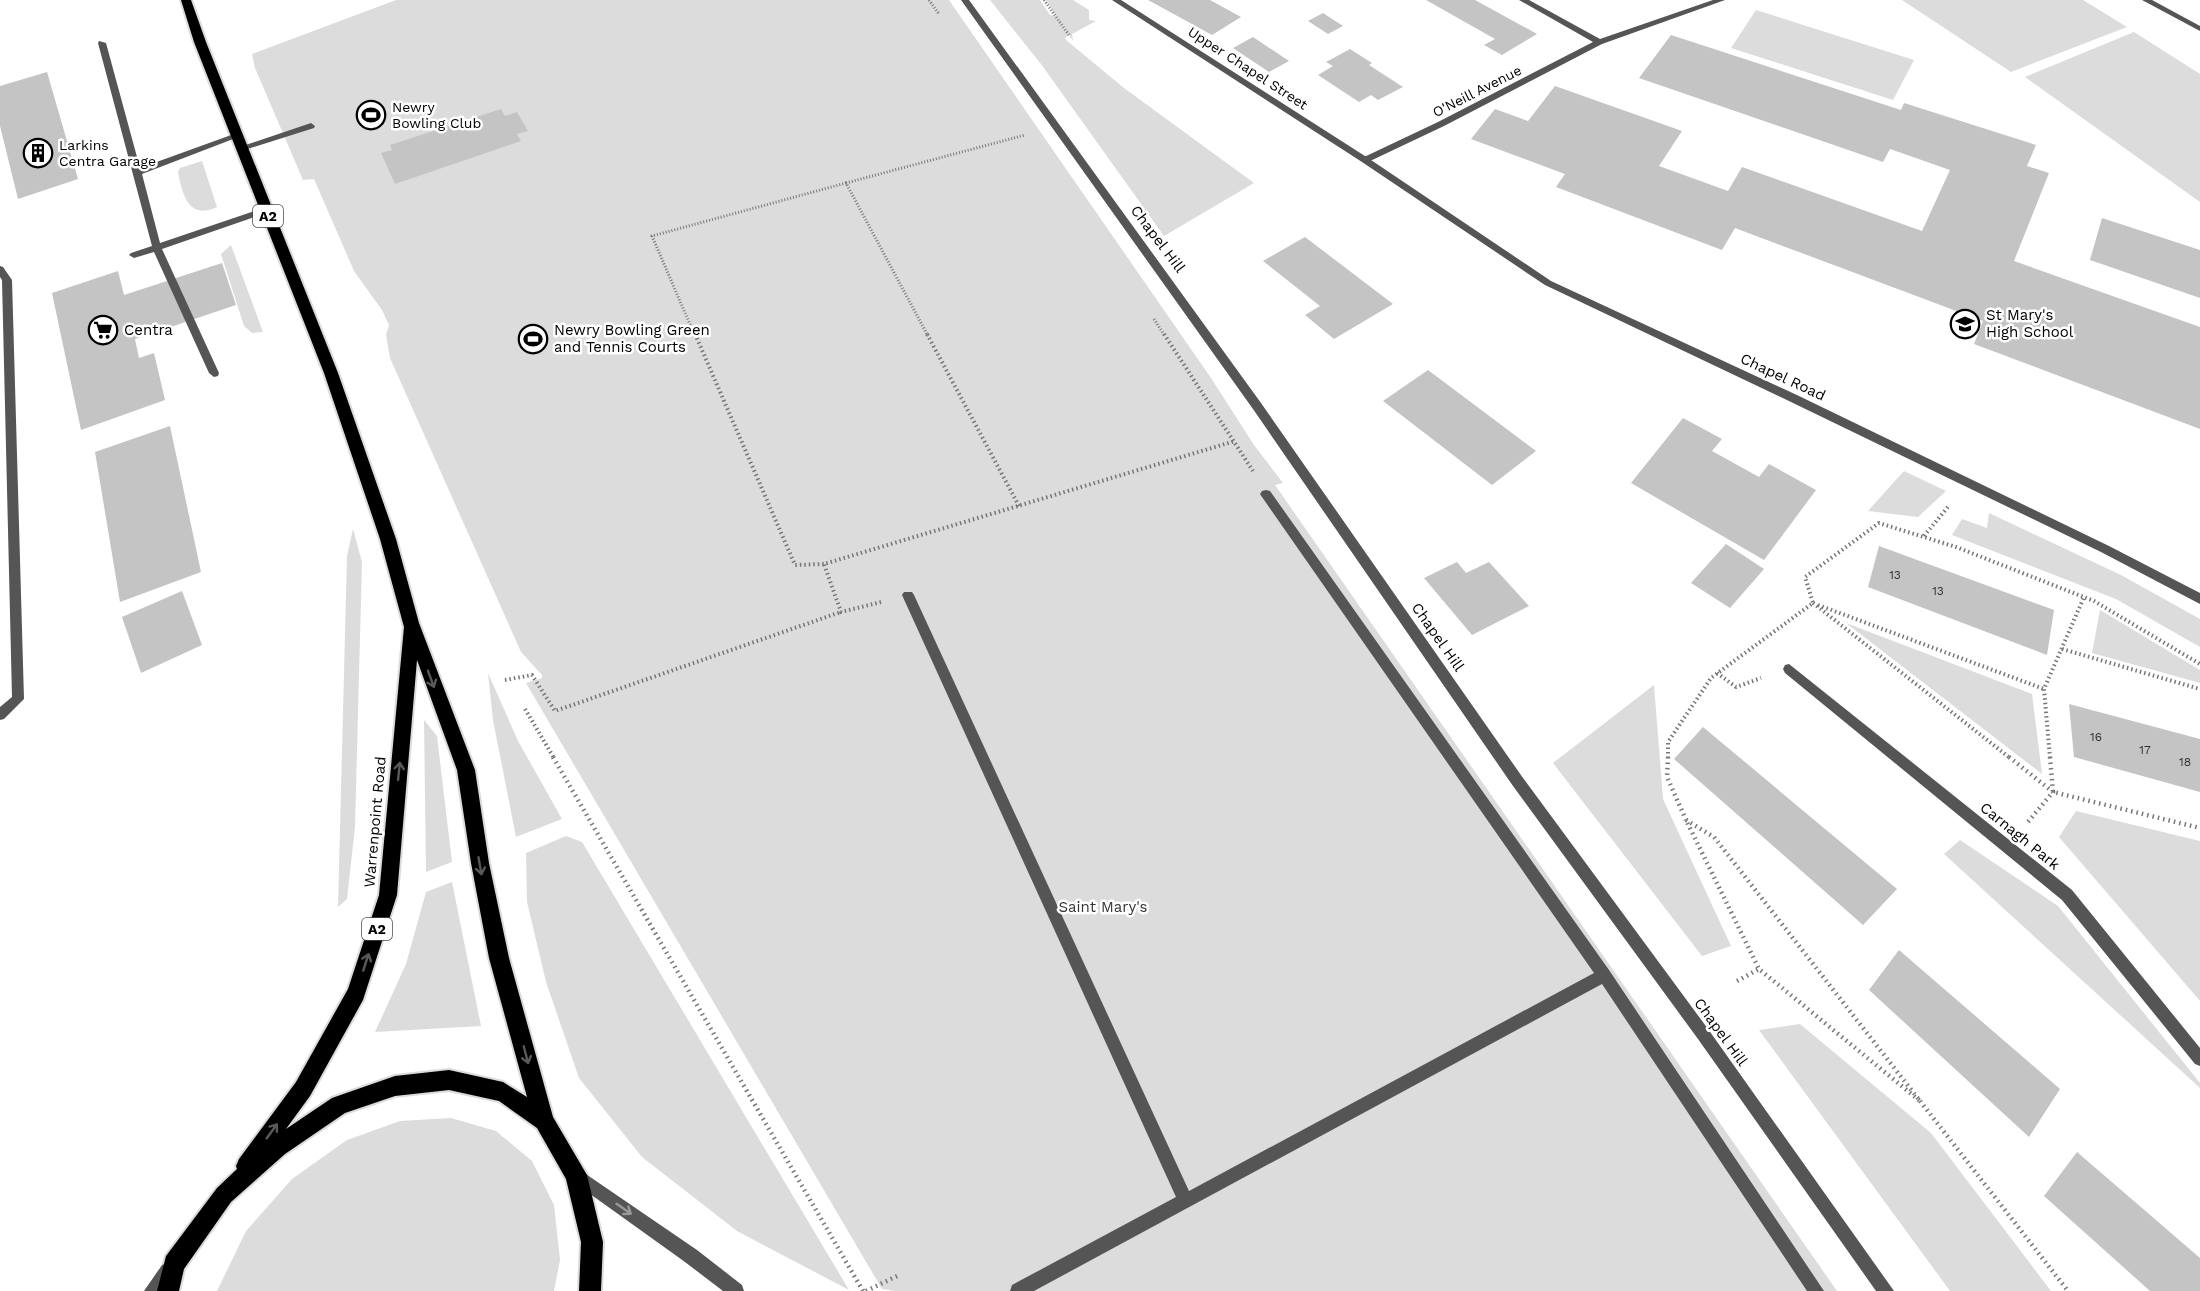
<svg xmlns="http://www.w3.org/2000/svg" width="2200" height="1291" viewBox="0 0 2200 1291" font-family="'Work Sans',sans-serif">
	<rect width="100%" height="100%" fill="#fff"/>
	<g fill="#dcdcdc">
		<polygon points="396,0 949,0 1211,378 1254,445 1283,483 1275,485 1837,1291 895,1291 882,1289 526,683 542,678 542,675 521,652 390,358 386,335 389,325 382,310 354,271 314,179 303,180 255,68 252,54"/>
		<polygon points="990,0 1040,0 1050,15 1056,16 1046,0 1073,0 1089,10 1089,20 1096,21 1072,34 1073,41 1069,35 1065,38 1066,40 1124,88 1254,183 1164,236 1041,64"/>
		<polygon points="1902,0 2083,0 2127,27 2011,72"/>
		<polygon points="1756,10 1914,60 1893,100 1731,48"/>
		<polygon points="2134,32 2200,74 2200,202 2025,77"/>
		<path d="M 202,161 L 217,207 C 188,221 182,193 178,172 L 180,168 Z"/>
		<polygon points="231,245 263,332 252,333 244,326 221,254"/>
		<polygon points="1904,471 1946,491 1918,517 1868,511"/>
		<polygon points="1989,513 2121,575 2200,619 2200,647 2116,599 1952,535 1962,519 1987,528"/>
		<polygon points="353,529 362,562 355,827 347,899 338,907 347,556"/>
		<polygon points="2100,610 2200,670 2200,683 2092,653"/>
		<polygon points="1846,623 2032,694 2042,774"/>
		<polygon points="488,673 518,741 562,819 516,837 493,720"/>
		<polygon points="1654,685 1663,799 1731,946 1702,956 1553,763"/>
		<polygon points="424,720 437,736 452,862 426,872"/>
		<polygon points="2076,811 2200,841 2200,1001 2059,837"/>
		<polygon points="566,836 582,842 849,1290 737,1231 642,1157 579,1078 546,982 527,902 526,853"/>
		<polygon points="1960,840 2058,906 2200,1083 2200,1088 1944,854"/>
		<polygon points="452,882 481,1026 375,1032 406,964 426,892"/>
		<polygon points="1800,1024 1931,1133 2051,1291 1950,1291 1759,1030"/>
		<polygon points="451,1118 496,1131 532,1161 554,1205 560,1260 554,1291 217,1291 246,1231 292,1179 347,1140 400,1121"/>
	</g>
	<g fill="#c4c4c4">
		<polygon points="1148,0 1210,0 1241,17 1212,35"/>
		<polygon points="1426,0 1475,0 1537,34 1502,55 1484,45 1495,39"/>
		<polygon points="1323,13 1343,26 1328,34 1308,21"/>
		<polygon points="1671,35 1901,110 1904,103 2036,145 2027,166 2049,173 2014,261 2200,327 2200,429 1974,344 1983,321 1735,228 1722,250 1556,187 1565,174 1471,139 1495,109 1528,121 1555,86 1682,131 1659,166 1728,191 1742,167 1922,231 1950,170 1890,149 1883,162 1639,78"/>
		<polygon points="1253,37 1289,61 1269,72 1233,48"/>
		<polygon points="1350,49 1372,63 1369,65 1403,87 1378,100 1371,95 1359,102 1318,75 1333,66 1326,62"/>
		<polygon points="47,72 78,179 18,199 0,126 0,86"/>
		<polygon points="501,109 505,116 517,112 528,131 517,134 521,141 395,184 381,153 392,150 390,145"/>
		<polygon points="2102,218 2200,250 2200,298 2090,260"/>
		<polygon points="1305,237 1393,304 1334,339 1305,315 1320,306 1263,261"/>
		<polygon points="222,263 236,305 135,339 139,358 154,353 165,400 81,430 52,293 118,271 124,295"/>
		<polygon points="1428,370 1536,451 1492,485 1383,401"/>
		<polygon points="1683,418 1722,439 1712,451 1759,477 1769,464 1816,490 1764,560 1631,483"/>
		<polygon points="170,426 201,572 120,602 95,452"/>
		<polygon points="1726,544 1764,569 1730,608 1691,583"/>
		<polygon points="1879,546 2054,610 2047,655 1868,587"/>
		<polygon points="1457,562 1466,573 1489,562 1529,606 1472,635 1424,578"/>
		<polygon points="182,591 202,645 141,673 122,617"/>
		<polygon points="2069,704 2200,739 2200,792 2074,757"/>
		<polygon points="1703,727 1897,889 1863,925 1674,759"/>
		<polygon points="1899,950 2060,1089 2029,1137 1869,990"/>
		<polygon points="2077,1152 2200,1258 2200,1291 2150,1291 2044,1196"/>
	</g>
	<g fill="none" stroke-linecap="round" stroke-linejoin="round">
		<g stroke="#dbdbdb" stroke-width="4">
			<path id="trunk" d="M 181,0 L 191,0 L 206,42 L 338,373 L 396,539 L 419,623 L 475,770 L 489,863 L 509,958 L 553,1117 L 587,1175 L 603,1242 L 601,1291 L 579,1291 L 581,1242 L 566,1179 L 537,1128 L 499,1101 L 449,1090 L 395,1096 L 345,1113 L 285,1154 L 231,1202 L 184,1269 L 179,1291 L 157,1291 L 166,1256 L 217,1188 L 237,1169 L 236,1166 L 239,1159 L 296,1082 L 348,989 L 379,895 L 404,627 L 380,539 L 324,373 L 194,42 ZM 417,660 L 457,770 L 471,863 L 489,958 L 527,1097 L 503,1082 L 449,1070 L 395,1076 L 332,1098 L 286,1129 L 310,1096 L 363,1000 L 397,895 Z"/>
		</g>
		<g stroke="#777" stroke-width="3" stroke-dasharray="1 2" stroke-linecap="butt">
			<polyline points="929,0 939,14"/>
			<polyline points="1044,0 1069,35"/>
			<polyline points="846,183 1025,135"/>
			<polyline points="1154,319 1165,336"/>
			<polyline points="695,336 652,236 846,183 928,336"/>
		</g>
		<g stroke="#777" stroke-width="4" stroke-dasharray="1.5 3" stroke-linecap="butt">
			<polyline points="695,334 795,565 824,564"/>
			<polyline points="927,334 1019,506"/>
			<polyline points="1164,334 1253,471"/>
			<polyline points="1924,536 1948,507"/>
			<polyline points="881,602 841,612 824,564 1235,441"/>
			<polyline points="1813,603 2010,758"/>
			<polyline points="1818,605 2044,689"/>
			<polyline points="2062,649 2200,689"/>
			<polyline points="1717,673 1736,687 1761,678"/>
			<polyline points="505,680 532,675 555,711 841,612"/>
			<polyline points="525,709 554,758"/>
			<polyline points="1668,758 1668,742 1711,678 1813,603 1805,577 1879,523 1956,547 2094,601 2200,664"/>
			<polyline points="2050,758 2044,689 2084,597"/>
		</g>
		<g stroke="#777" stroke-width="4.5" stroke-dasharray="1.5 4" stroke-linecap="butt">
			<polyline points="553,757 863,1291"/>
			<polyline points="1668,757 1667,777 1686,820"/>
			<polyline points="2009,757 2053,792 2027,823"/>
			<polyline points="2050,757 2053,792 2200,828"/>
			<polygon points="1686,820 1714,837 1920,1101 1759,969"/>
			<polyline points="1737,981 1759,969"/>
			<polyline points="1920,1101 2068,1291"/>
			<polyline points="866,1291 899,1275"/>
		</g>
		<g fill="#555" fill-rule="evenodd">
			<polygon points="2142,0 2152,0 2200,26 2200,31"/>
			<polygon points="99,41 106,43 140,168 234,134 240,134 241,136 142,174 160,243 263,208 266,207 271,210 269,212 162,249 219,373 218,376 214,377 209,373 154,252 134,258 129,255 131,253 152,246 98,43"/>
			<polygon points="311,123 315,126 314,128 241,151 237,148"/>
			<polygon points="0,266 3,267 12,280 24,699 4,719 0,720 0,707 12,697 2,280 0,277"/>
			<polygon points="1266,490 1270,491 1609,970 1824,1291 1807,1291 1602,984 1034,1291 1010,1291 1012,1285 1176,1197 902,595 904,592 912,592 914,595 1189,1191 1594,973 1262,497 1260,494 1262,491"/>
		</g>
		<g fill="#555" fill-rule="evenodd">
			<polygon points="961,0 969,0 1261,403 1523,778 1708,1029 1894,1291 1876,1291 1698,1039 1513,786 1253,409"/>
			<polygon points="1519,0 1529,0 1600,39 1713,0 1725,0 1602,44 1444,126 1368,162 1362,162 1362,158 1438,122 1593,42"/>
			<polygon points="1789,664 2072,890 2200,1048 2200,1066 2195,1064 2062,900 1785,673 1783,669 1785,665"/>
			<polygon points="168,1263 174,1265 176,1271 162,1291 144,1291 162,1265"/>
		</g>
		<g fill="#555" fill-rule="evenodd">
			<polygon points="1112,0 1121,0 1368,158 1551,281 1799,396 2109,546 2200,593 2200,604 2101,552 1791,402 1545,285 1362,162"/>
			<polygon points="577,1168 697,1250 742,1285 744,1291 723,1291 685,1262 572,1181 569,1176 572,1171"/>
		</g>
		<use href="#trunk" fill="#000" fill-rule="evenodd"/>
	</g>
	<defs><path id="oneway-shaft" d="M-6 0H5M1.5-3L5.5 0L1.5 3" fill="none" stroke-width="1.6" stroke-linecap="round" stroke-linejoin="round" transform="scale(1.5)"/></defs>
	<g stroke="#595959">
		<use href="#oneway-shaft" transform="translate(431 679) rotate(70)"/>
		<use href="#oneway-shaft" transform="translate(399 771) rotate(-84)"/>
		<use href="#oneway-shaft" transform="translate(480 866) rotate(80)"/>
		<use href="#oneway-shaft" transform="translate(366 962) rotate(-72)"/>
		<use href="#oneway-shaft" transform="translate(526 1055) rotate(75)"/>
		<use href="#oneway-shaft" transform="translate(272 1131) rotate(-54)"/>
	</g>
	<use stroke="#999" href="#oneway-shaft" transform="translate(624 1209) rotate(35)"/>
	<defs>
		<g id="stadium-ring" transform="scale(1.5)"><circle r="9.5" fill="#fff" stroke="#000" stroke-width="1.5"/><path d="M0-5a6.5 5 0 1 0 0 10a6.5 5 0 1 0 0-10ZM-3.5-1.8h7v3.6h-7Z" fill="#000"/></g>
		<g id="building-ring" transform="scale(1.5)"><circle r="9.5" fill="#fff" stroke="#000" stroke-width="1.5"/><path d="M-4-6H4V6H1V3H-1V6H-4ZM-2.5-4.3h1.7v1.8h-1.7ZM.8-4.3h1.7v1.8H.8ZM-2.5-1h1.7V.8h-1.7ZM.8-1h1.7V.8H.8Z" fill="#000"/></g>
		<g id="school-ring" transform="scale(1.5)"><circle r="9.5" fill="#fff" stroke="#000" stroke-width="1.5"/><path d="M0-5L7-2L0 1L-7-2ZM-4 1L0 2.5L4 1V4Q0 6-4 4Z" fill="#000"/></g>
		<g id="supermarket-ring" transform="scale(1.5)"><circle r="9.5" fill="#fff" stroke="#000" stroke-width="1.5"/><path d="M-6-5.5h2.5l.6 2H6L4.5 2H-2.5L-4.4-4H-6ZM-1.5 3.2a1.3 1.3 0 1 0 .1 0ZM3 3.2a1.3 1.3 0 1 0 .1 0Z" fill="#000"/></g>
	</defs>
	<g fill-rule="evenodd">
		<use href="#stadium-ring" x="371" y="115"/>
		<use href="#building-ring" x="38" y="153"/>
		<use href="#school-ring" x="1965" y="324"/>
		<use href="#supermarket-ring" x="103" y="330"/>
		<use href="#stadium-ring" x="533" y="339"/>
	</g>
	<g text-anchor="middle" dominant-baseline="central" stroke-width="5" stroke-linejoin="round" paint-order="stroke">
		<g font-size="12" fill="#313131">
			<text x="1895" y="575">13</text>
			<text x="1938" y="591">13</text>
			<text x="2096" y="737">16</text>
			<text x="2145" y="750">17</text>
			<text x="2185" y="762">18</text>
		</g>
		<g font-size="14" fill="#000" stroke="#fff">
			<text transform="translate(1248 68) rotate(33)">Upper Chapel Street</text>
			<text transform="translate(1477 91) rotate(-27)">O'Neill Avenue</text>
		</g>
		<g font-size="14" fill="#000" stroke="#fff" text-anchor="start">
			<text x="392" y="107">Newry<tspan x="392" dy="16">Bowling Club</tspan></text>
			<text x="59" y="145">Larkins<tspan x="59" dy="16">Centra Garage</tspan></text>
		</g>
		<g fill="#fff" stroke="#4c4c4c" stroke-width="1.5">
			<rect x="253" y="205" width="30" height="22" rx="4.5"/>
			<rect x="362" y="918" width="30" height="22" rx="4.5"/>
		</g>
		<g font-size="14" font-weight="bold" fill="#000">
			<text x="268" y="216">A2</text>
			<text x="377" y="929">A2</text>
		</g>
		<g font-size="15" fill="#000" stroke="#fff">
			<text transform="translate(1158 239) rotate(53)">Chapel Hill</text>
			<text transform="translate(1783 377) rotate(25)">Chapel Road</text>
			<text transform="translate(1438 637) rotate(55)">Chapel Hill</text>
			<text transform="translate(375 822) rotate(-85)">Warrenpoint Road</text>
			<text transform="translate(2020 836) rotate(39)">Carnagh Park</text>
			<text transform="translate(1721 1032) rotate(54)">Chapel Hill</text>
		</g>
		<g font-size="15" fill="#000" stroke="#fff" text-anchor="start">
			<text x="1986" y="315">St Mary's<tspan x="1986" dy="17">High School</tspan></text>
			<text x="124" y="330">Centra</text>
			<text x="554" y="330">Newry Bowling Green<tspan x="554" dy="17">and Tennis Courts</tspan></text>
		</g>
		<g font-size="15" fill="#333" stroke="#fff">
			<text x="1103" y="907">Saint Mary's</text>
		</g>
	</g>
</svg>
